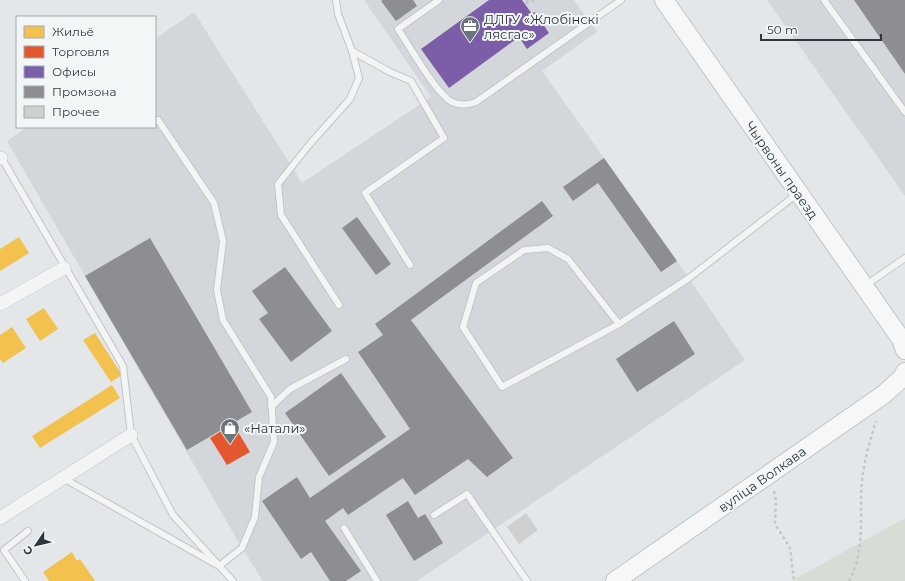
<svg xmlns="http://www.w3.org/2000/svg" width="905" height="581" viewBox="0 0 905 581" font-family="Montserrat,sans-serif">
	<rect width="100%" height="100%" fill="#e4e7e9"/>
	<g fill="#d3d7db">
		<polygon points="364,0 574,0 597,32 542,71 677,261 745,360 417,581 263,581 242,548 7,141 27,127 155,127 155,39 194,12 302,183 431,97"/>
		<polygon points="767,0 905,0 905,196"/>
	</g>
	<polygon fill="#d7dcd5" points="905,518 905,581 791,581"/>
	<g fill="#f2c14e">
		<polygon points="19,237 29,253 0,271 0,249"/>
		<polygon points="44,308 58,329 40,341 26,319"/>
		<polygon points="12,327 26,348 3,363 0,359 0,335"/>
		<polygon points="95,333 122,375 111,382 83,340"/>
		<polygon points="112,385 120,398 40,448 32,436"/>
		<polygon points="72,552 77,561 80,559 95,581 49,581 43,572"/>
	</g>
	<polygon fill="#e4572e" points="235,427 250,452 227,465 210,438 223,430 225,434"/>
	<polygon fill="#7b5ea7" points="489,0 522,0 532,14 535,12 549,33 527,49 519,37 449,88 421,49"/>
	<g fill="#8d8d92">
		<polygon points="383,0 413,0 417,6 396,21 381,1"/>
		<polygon points="854,0 905,0 905,74"/>
		<polygon points="604,158 677,261 661,272 598,183 573,201 563,187"/>
		<polygon points="542,201 553,216 411,320 513,458 487,477 468,459 415,495 403,478 348,515 343,508 325,521 361,571 346,581 330,581 311,552 301,559 262,501 297,477 310,498 410,429 358,352 383,335 375,324"/>
		<polygon points="357,217 391,264 376,275 342,228"/>
		<polygon points="150,238 252,412 187,450 85,276"/>
		<polygon points="285,267 332,331 291,362 259,319 268,313 252,291"/>
		<polygon points="674,321 695,354 637,392 616,359"/>
		<polygon points="341,373 386,437 329,476 285,413"/>
		<polygon points="408,501 418,518 425,514 443,543 414,561 386,515"/>
	</g>
	<polygon fill="#cdcfd1" points="526,513 538,530 519,544 507,527"/>
	<g fill="none" stroke-linecap="round" stroke-linejoin="round">
		<g stroke="#c2c5c7" stroke-width="8">
			<g id="lane">
				<polyline points="336,0 338,14 352,51 390,72 411,81 444,138 365,193 410,265"/>
				<path d="M 439,0 L 398,29 C 409,45 436,94 452,102 C 460,106 468,105 476,102 L 621,0"/>
				<polyline points="824,0 905,112"/>
				<polyline points="1,157 123,366 131,435 173,515 233,581"/>
				<polyline points="866,285 905,258"/>
				<polyline points="339,305 281,215 278,184 309,145 350,99 359,78 352,51"/>
				<polyline points="619,324 568,259 548,248 524,250 476,283 463,327 502,387 619,324 689,278 797,194"/>
				<polyline points="271,407 290,389 346,359"/>
				<polyline points="63,478 219,566 242,548 255,517 259,477 274,442 271,397 223,320 217,290 223,241 214,203 158,120"/>
				<polyline points="434,515 467,494 527,581"/>
				<polyline points="344,528 377,581"/>
				<polyline points="25,581 4,550 28,531"/>
			</g>
		</g>
		<g stroke="#c2c5c7" stroke-width="14">
			<g id="street">
				<polyline points="0,158 1,158"/>
				<polyline points="0,304 64,268"/>
				<polyline points="0,518 131,435"/>
			</g>
		</g>
		<g stroke="#c2c5c7" stroke-width="20">
			<g id="secondary">
				<polyline points="664,0 901,339 905,350"/>
				<polyline points="615,581 883,395 902,378 905,372"/>
			</g>
		</g>
		<g stroke="#c3c6c7" stroke-width="2.5" stroke-dasharray="3 3" stroke-linecap="butt">
			<polyline points="528,0 525,4 534,0"/>
			<polyline points="774,491 776,501 775,524 790,548 794,581"/>
			<path d="M 849,581 C 866,550 859,515 862,481 C 864,461 870,440 876,421"/>
		</g>
		<use href="#lane" stroke="#f3f5f5" stroke-width="6"/>
		<use href="#street" stroke="#f3f5f5" stroke-width="13"/>
		<use href="#secondary" stroke="#f7f7f7" stroke-width="18"/>
	</g>
	<defs>
		<g id="office-pin" transform="scale(1)"><path d="M0 17L-7.5 6A9.5 9.5 0 1 1 7.5 6Z" fill="#6c757b" stroke="#f3f6f7"/><path d="M-6-3h4V-5.5h4V-3h4V5H-6ZM-1-4.5V-3h2v-1.5ZM-6 0V1H6V0Z" fill="#fff"/></g>
		<g id="shop-pin" transform="scale(1)"><path d="M0 17L-7.5 6A9.5 9.5 0 1 1 7.5 6Z" fill="#6c757b" stroke="#f3f6f7"/><path d="M-5-2.5h2.3a2.7 3.5 0 0 1 5.4 0H5L5.5 6h-11ZM-1.5-2.5h3a1.5 2.3 0 0 0-3 0Z" fill="#fff"/></g>
	</defs>
	<g fill-rule="evenodd">
		<use href="#office-pin" x="470" y="26"/>
		<use href="#shop-pin" x="230" y="428"/>
	</g>
	<g text-anchor="middle" dominant-baseline="central" stroke-width="4" stroke-linejoin="round" paint-order="stroke">
		<g font-size="13" fill="#2c3840" stroke="#f3f6f7" text-anchor="start">
			<text x="484" y="19">ДЛГУ «Жлобінскі<tspan x="484" dy="15">лясгас»</tspan></text>
			<text x="244" y="428">«Натали»</text>
		</g>
		<g font-size="13" fill="#2c3840" stroke="#f3f6f7">
			<text transform="translate(782 170) rotate(55)">Чырвоны праезд</text>
			<text transform="translate(762 479) rotate(-35)">вуліца Волкава</text>
		</g>
	</g>
	<rect x="16" y="16" width="140" height="112" fill="#f3f6f7" stroke="#a3aaae"/>
	<rect x="24" y="26" width="20" height="12" fill="#f2c14e" stroke="#a3aaae"/>
	<text x="52" y="36" font-size="12" fill="#2c3840">Жильё</text>
	<rect x="24" y="46" width="20" height="12" fill="#e4572e" stroke="#a3aaae"/>
	<text x="52" y="56" font-size="12" fill="#2c3840">Торговля</text>
	<rect x="24" y="66" width="20" height="12" fill="#7b5ea7" stroke="#a3aaae"/>
	<text x="52" y="76" font-size="12" fill="#2c3840">Офисы</text>
	<rect x="24" y="86" width="20" height="12" fill="#8d8d92" stroke="#a3aaae"/>
	<text x="52" y="96" font-size="12" fill="#2c3840">Промзона</text>
	<rect x="24" y="106" width="20" height="12" fill="#cdcfd1" stroke="#a3aaae"/>
	<text x="52" y="116" font-size="12" fill="#2c3840">Прочее</text>
	<g transform="translate(36 545) rotate(235)" stroke="#f3f6f7" stroke-width="3" paint-order="stroke">
	<path d="M0-3L7 15L0 10L-7 15Z" fill="#2c3840"/>
	<text y="-6" font-size="11" font-weight="bold" text-anchor="middle" fill="#2c3840">С</text>
	</g>
	<path d="M761 34v6h120v-6" fill="none" stroke="#2c3840" stroke-width="2"/>
	<text x="767" y="34" font-size="12" fill="#2c3840" stroke="#f3f6f7" stroke-width="3" paint-order="stroke">50 m</text>
</svg>
